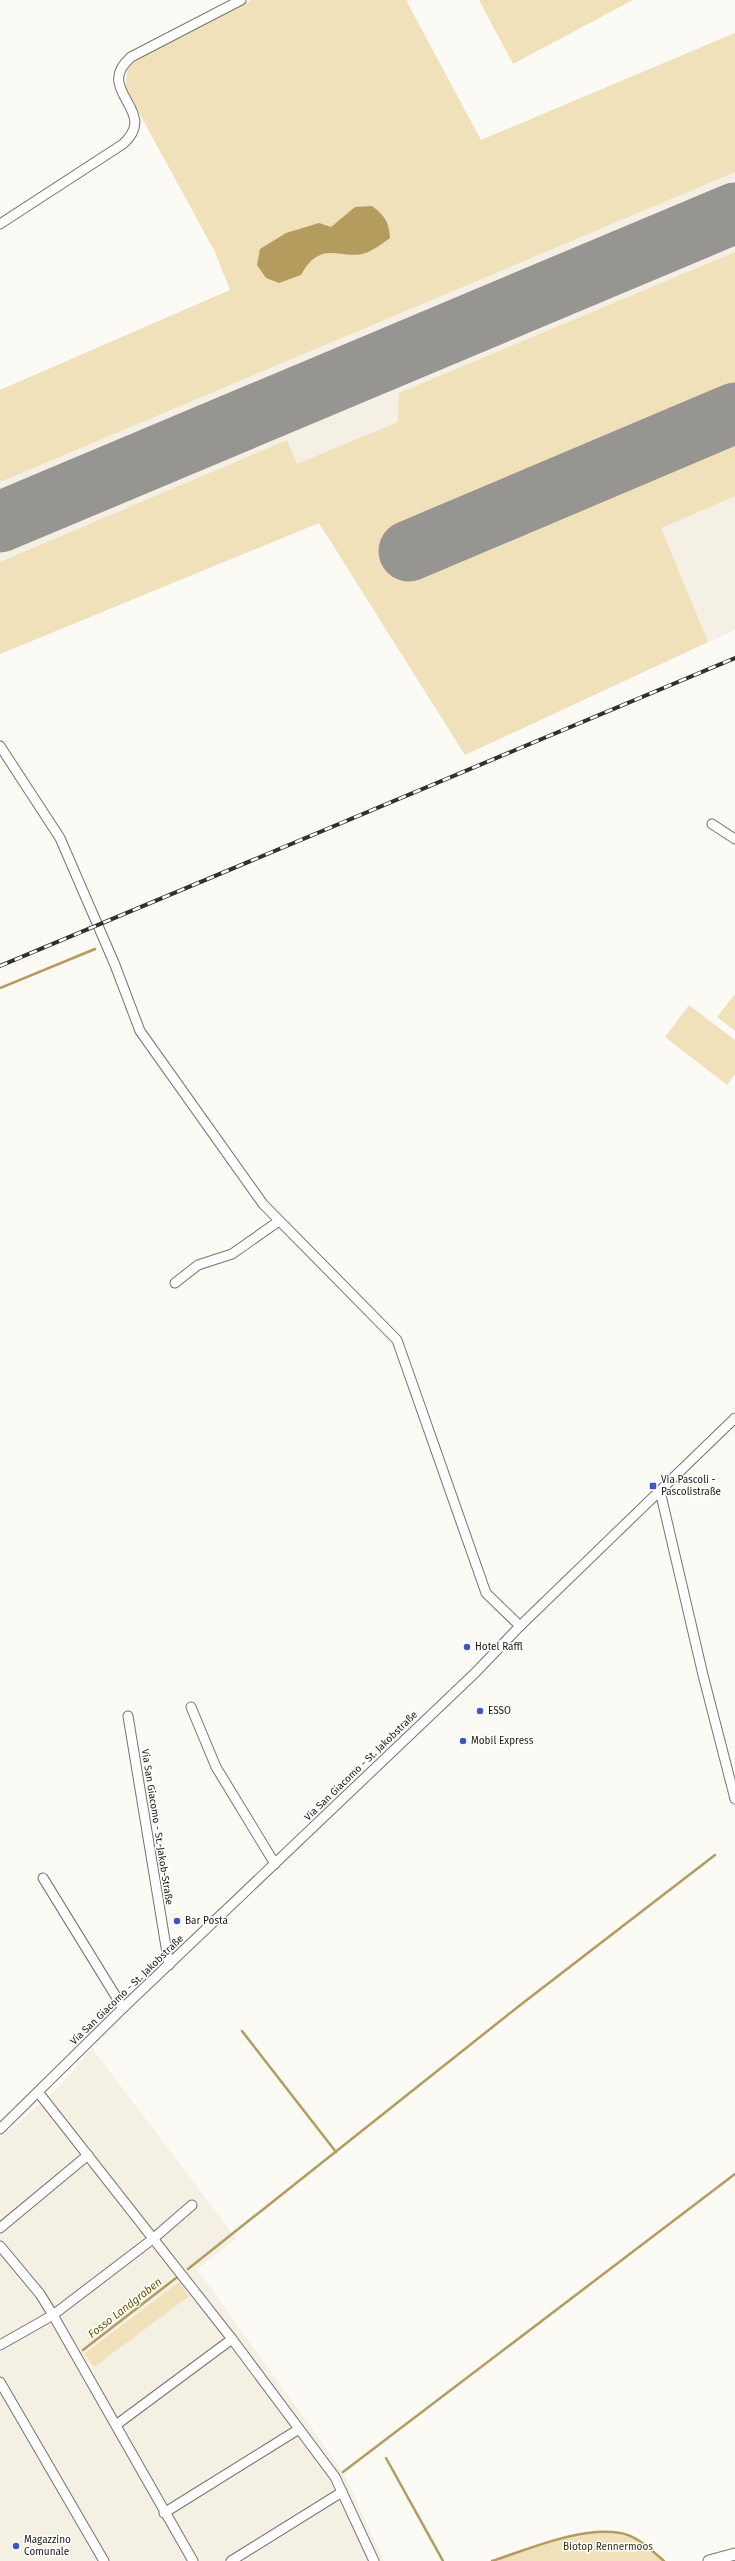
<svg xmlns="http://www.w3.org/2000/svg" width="735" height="2561" viewBox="0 0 735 2561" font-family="'Fira Sans',sans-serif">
	<rect width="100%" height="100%" fill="#fbfaf5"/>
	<g fill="#f4f0e4">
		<polygon points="735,33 735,630 465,755 319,523 0,654 0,390 230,290 215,252"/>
		<polygon points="92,2048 236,2239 197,2269 343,2472 384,2561 0,2561 0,2138 58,2088"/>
	</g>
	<g fill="#f0e1bb">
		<polygon points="251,0 406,0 481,140 735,33 735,172 0,482 0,390 230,290 215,252 125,87 129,62"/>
		<polygon points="479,0 633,0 513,64"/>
		<polygon points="735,252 735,496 661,528 708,642 465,755 319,523 0,654 0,562 287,440 297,464 398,422 399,393"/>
		<polygon points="735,994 735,1031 717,1017"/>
		<polygon points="689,1005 735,1040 735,1074 727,1085 665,1037"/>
		<polygon points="179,2282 189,2296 94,2367 84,2354"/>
		<path d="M 594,2532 C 630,2533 636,2538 664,2561 L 492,2561 L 570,2537 Z"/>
	</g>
	<path fill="#b39c5d" d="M 372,206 C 385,216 389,222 390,238 C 383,243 374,250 366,253 C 340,261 321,238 301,275 L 279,283 L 266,278 L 257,265 L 260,249 L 286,233 L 319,223 L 331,227 L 355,207 Z"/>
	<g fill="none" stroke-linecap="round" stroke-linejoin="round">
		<g stroke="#b39c5d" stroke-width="2.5">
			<polyline points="0,988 95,949"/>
			<polyline points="242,2031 336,2152"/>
			<polyline points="188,2269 519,2006 715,1855"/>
			<polyline points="83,2350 176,2278"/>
			<polyline points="386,2458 443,2561"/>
			<polyline points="343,2472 735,2174"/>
			<path d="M 492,2561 C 529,2549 582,2526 620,2533 C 638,2536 651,2550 664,2561"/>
		</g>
		<g stroke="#969591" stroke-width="61">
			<polyline points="0,522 735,213"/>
			<polyline points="409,551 735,413"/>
		</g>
		<g stroke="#767470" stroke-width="11">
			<g id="minor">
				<path d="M 0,224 L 123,144 C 161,110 92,91 131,57 L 241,0"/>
				<polyline points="0,746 60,838 115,965 140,1031 263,1204 397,1340 486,1593 520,1626"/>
				<polyline points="712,824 735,839"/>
				<polyline points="175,1283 198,1265 232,1254 279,1221"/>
				<polyline points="660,1491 703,1675 735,1799"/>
				<polyline points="191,1707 216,1767 275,1864"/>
				<polyline points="128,1716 169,1965"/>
				<polyline points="43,1878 123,2008"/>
				<polyline points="38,2092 232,2339 335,2477 374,2561"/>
				<polyline points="0,2129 123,2008 475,1673 520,1626 735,1418"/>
				<polyline points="0,2228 88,2155"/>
				<polyline points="0,2246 40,2294 53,2315 193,2561"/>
				<polyline points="0,2345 53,2315 154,2238 192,2205"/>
				<polyline points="0,2382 104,2561"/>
				<polyline points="116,2425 232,2339"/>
				<polyline points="164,2513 299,2429"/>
				<polyline points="231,2561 342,2492"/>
			</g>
		</g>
		<g stroke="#767470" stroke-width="13">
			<polyline id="major" points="709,2561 735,2554"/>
		</g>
		<use href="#minor" stroke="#fff" stroke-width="9"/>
		<use href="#major" stroke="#fff" stroke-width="11"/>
		<g stroke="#31302d" stroke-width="4">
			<polyline id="rail" points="0,966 735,658"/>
		</g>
		<use href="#rail" stroke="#fff" stroke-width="2.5" stroke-dasharray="8" stroke-linecap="butt"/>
	</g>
	<g fill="#3e55c8" stroke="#fff" stroke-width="1.5">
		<rect x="649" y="1482" width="8" height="8" rx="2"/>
		<circle cx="467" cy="1647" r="4"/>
		<circle cx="480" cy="1711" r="4"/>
		<circle cx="463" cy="1741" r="4"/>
		<circle cx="177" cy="1921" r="4"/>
		<circle cx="16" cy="2546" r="4"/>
	</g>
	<g text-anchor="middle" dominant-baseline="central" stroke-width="3" stroke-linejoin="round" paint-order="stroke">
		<g font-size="10" fill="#191816" stroke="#fff" text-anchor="start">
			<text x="661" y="1480">Via Pascoli -<tspan x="661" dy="12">Pascolistraße</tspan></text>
			<text x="475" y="1647">Hotel Raffl</text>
			<text x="488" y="1711">ESSO</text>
			<text x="471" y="1741">Mobil Express</text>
			<text x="185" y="1921">Bar Posta</text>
			<text x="24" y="2540">Magazzino<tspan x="24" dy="12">Comunale</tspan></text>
		</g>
		<g font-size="10" fill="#191816" stroke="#fff">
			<text transform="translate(361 1766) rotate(-44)">Via San Giacomo - St. Jakobstraße</text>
			<text transform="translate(157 1827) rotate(81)">Via San Giacomo - St.-Jakob-Straße</text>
			<text transform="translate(127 1990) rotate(-44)">Via San Giacomo - St. Jakobstraße</text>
		</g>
		<g font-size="10" fill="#392e11" stroke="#fff">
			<text x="608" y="2547">Biotop Rennermoos</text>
		</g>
		<g font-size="11" font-style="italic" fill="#6b5400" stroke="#fff">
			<text transform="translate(125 2308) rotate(-38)">Fosso Landgraben</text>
		</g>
	</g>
</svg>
